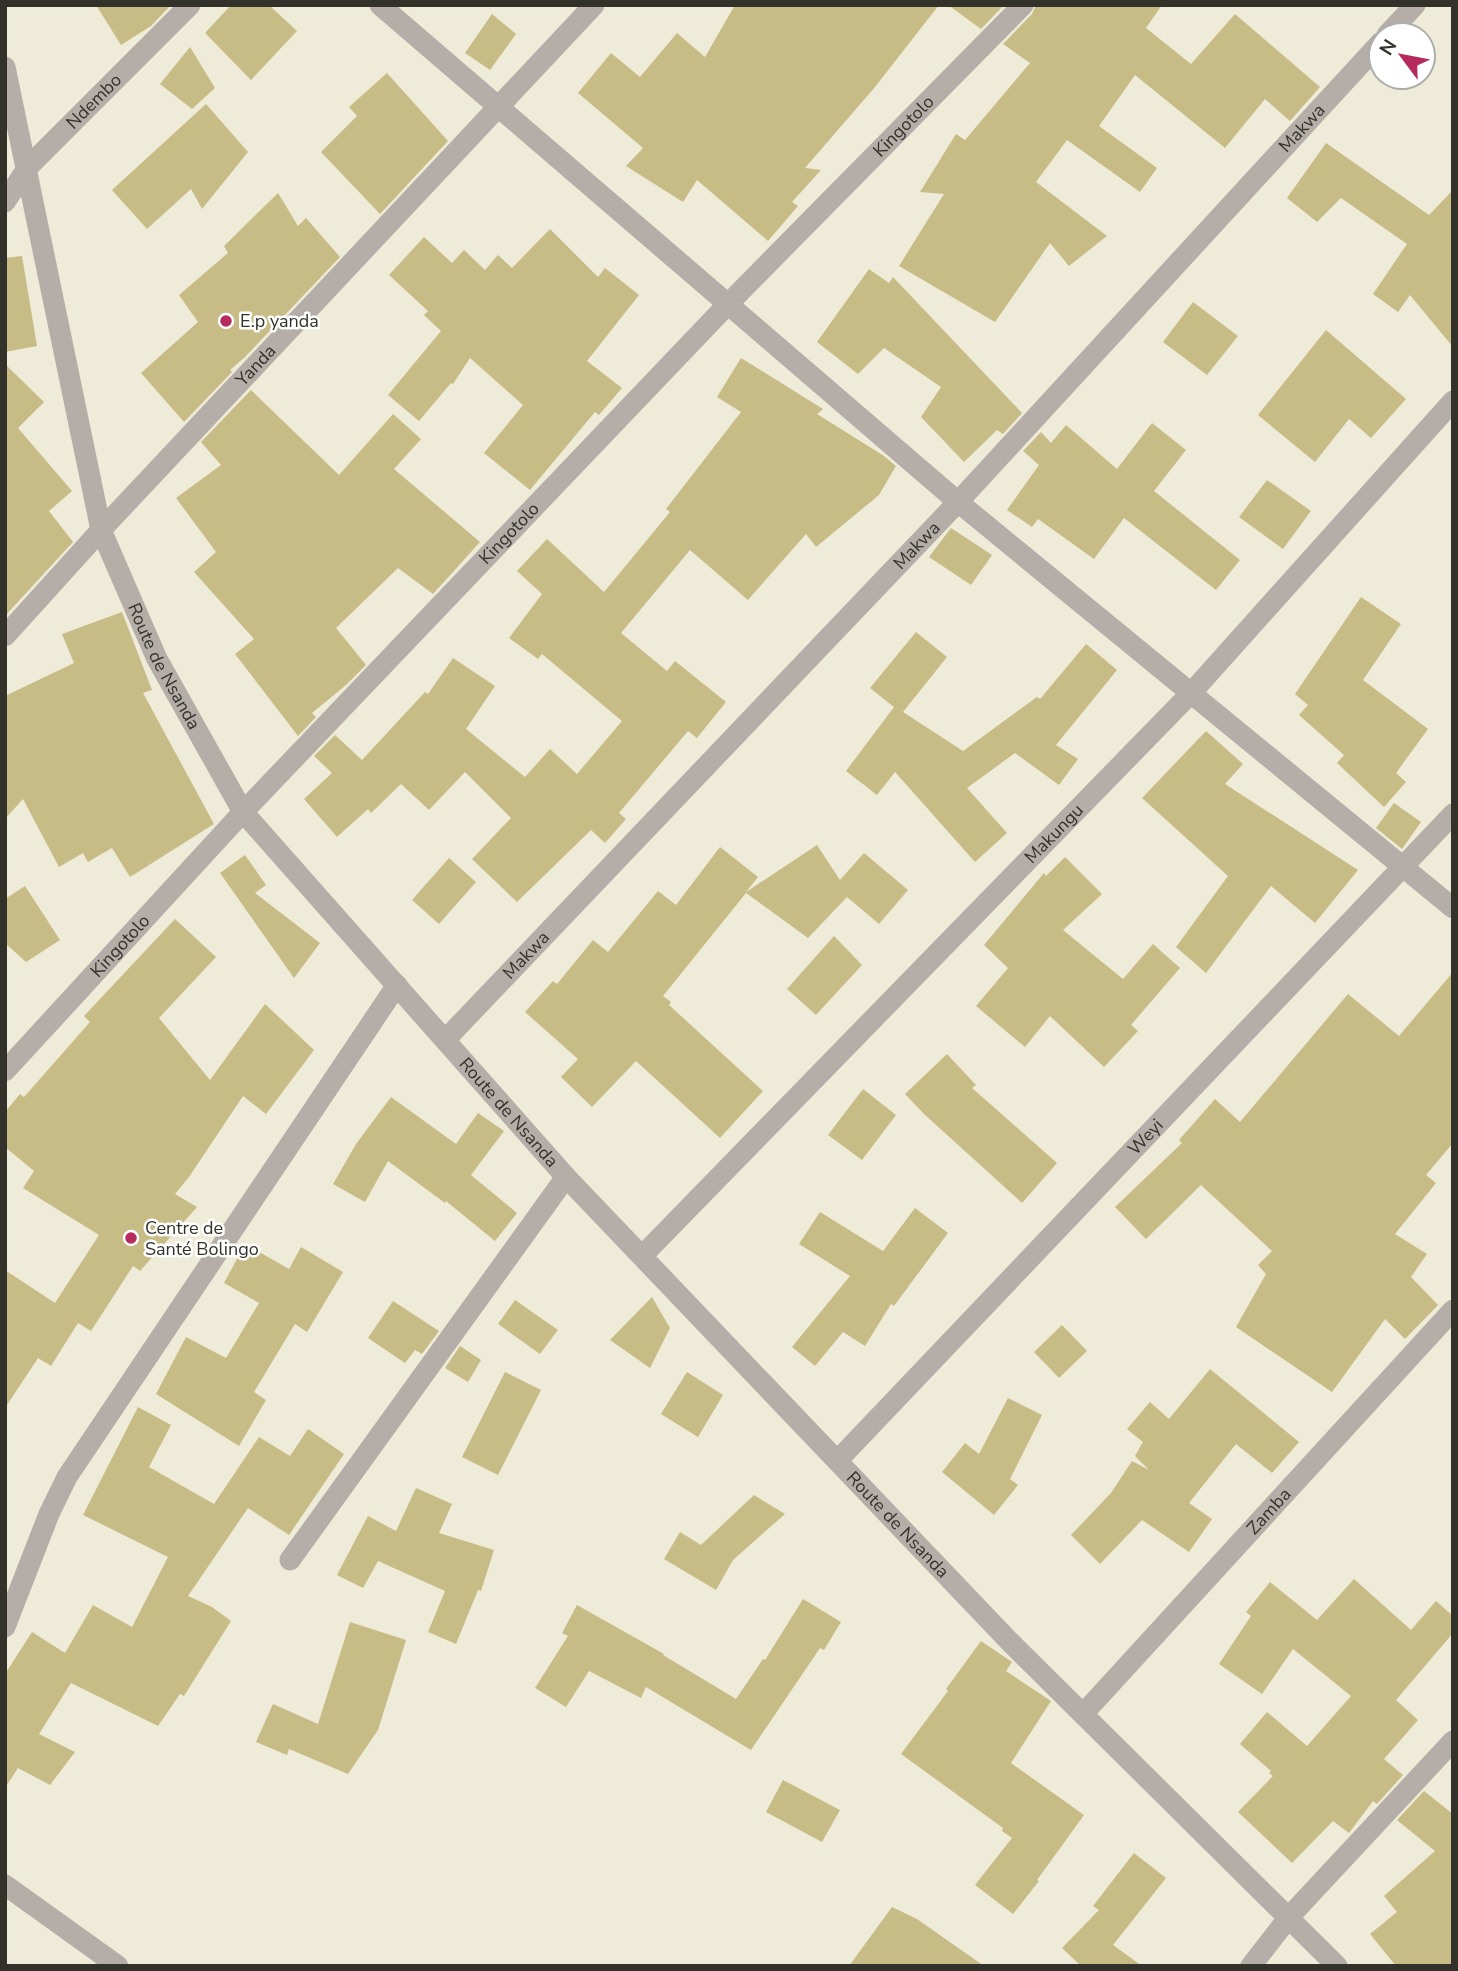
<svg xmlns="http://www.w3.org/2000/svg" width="1458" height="1971" viewBox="0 0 1458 1971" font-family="'Nunito Sans',sans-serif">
	<rect width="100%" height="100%" fill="#eeebd8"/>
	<g fill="#c8bc86">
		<polygon points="96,5 171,5 151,26 121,45"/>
		<polygon points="231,5 269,5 297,31 251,80 205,33"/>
		<polygon points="735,5 939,5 875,87 805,168 821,170 792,202 798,206 768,241 697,180 683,202 626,166 643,148 578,93 611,53 640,77 677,33 705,57"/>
		<polygon points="948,5 1004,5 981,29"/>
		<polygon points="1036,5 1162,5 1146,28 1191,64 1235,14 1320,87 1290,121 1265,99 1225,148 1135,75 1099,126 1157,168 1140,192 1067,140 1036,182 1107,236 1069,266 1050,243 995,322 899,266 944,194 920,192 956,134 965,140 1030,63 1003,44 1032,14"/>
		<polygon points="492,14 516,34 490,70 465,53"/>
		<polygon points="190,47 215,88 192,109 160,84"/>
		<polygon points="387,73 448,141 380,214 321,152 357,116 349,107"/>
		<polygon points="206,104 248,152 202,209 191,189 147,229 112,190"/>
		<polygon points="1326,143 1429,215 1453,190 1453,347 1410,295 1398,312 1373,294 1407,244 1341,198 1317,222 1287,198"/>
		<polygon points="278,193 298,226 306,218 340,257 245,357 230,370 232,372 184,422 141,373 198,322 179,295 228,253 224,246"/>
		<polygon points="550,229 598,277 605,268 639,295 587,361 622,388 599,415 595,412 530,490 484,453 523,405 470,358 453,384 451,383 419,421 388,395 441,331 424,315 428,311 389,275 424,237 452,263 464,250 485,270 498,255 512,268"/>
		<polygon points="22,256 37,346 5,352 5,258"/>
		<polygon points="869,269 889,283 893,277 1022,413 1003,434 997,430 964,462 921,417 941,387 884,348 858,374 817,342"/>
		<polygon points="1193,302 1238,336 1207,375 1163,342"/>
		<polygon points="1326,330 1406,399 1371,438 1349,419 1315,462 1258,415"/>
		<polygon points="741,358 823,409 817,414 884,456 896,466 879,495 816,547 806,534 748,600 690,550 621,633 667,671 675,661 726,702 697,738 688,731 619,813 626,819 605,843 591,830 517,902 472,859 511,818 465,772 429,810 401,784 371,813 368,809 337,837 304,799 332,773 314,756 335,735 362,760 425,692 428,694 453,658 495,686 466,729 525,777 550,749 577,774 622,721 542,654 538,659 509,638 542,594 517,571 547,539 604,592 670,512 666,509 741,412 717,397"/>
		<polygon points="5,364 44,402 18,428 72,491 49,511 73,542 5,616"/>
		<polygon points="251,390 339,475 393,414 421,439 394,469 480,542 433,594 398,568 336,628 366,665 346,685 312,713 316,717 298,736 235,654 254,639 194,572 216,552 176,498 221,465 201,442"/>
		<polygon points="1152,423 1186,450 1154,491 1240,560 1216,590 1124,518 1094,559 1038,519 1032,527 1007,510 1039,465 1023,451 1041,432 1051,443 1066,425 1117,469"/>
		<polygon points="1267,480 1311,511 1283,549 1239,517"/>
		<polygon points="951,528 992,555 971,585 929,557"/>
		<polygon points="1361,597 1401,624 1363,680 1428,729 1396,773 1406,782 1384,807 1337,763 1344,755 1299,715 1308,705 1295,694"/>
		<polygon points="122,612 152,690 143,693 214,824 130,877 112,848 88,862 83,853 59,867 23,799 5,819 5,696 74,663 62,634"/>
		<polygon points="916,632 947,657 903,712 963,751 1037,697 1040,699 1086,644 1117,670 1056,745 1078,759 1059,785 1015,753 967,788 1007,833 975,862 895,772 877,795 846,771 894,707 870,688"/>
		<polygon points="1206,731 1243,764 1225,784 1358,870 1315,923 1271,886 1206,973 1176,947 1228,876 1142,798"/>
		<polygon points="1394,803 1421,822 1402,849 1376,828"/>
		<polygon points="817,845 840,880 864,853 908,890 879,924 847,897 808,938 746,893 663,996 671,1002 669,1005 763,1091 720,1138 636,1061 592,1107 561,1077 578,1059 525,1012 553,981 557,984 593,940 608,952 658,891 676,905 720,847 758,877 746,892"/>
		<polygon points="245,855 266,885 255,893 320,943 294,978 220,873"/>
		<polygon points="1065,857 1102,894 1063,930 1123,979 1153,944 1180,968 1131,1025 1138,1031 1104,1067 1050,1016 1025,1047 976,1006 1008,968 984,945 1044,873 1046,876"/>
		<polygon points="449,858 476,882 439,924 412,900"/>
		<polygon points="25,886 60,940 26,962 5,943 5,899"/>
		<polygon points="175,919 216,957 159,1018 210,1080 265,1004 314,1050 266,1114 243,1096 189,1177 175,1194 197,1207 140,1271 133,1266 91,1331 78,1323 51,1366 38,1358 5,1408 5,1270 55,1303 99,1235 23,1188 34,1171 5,1147 5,1112 20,1094 24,1097 90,1022 84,1016"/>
		<polygon points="834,936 862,965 816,1015 787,989"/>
		<polygon points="1453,972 1453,1143 1426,1175 1436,1183 1395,1234 1427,1254 1411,1277 1438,1305 1405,1339 1385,1319 1332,1392 1236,1327 1266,1274 1258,1265 1272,1251 1201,1185 1146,1239 1115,1207 1182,1143 1179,1140 1215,1099 1240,1122 1348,994 1399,1036"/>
		<polygon points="947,1054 976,1085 972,1088 1057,1163 1022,1203 924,1114 905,1094"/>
		<polygon points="863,1089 896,1115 862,1160 828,1135"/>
		<polygon points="391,1097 456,1144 478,1113 504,1131 471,1175 517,1213 495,1241 446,1201 445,1203 388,1161 365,1202 333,1184 356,1144"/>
		<polygon points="915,1208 948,1233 894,1306 891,1304 865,1346 843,1332 815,1366 792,1347 850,1276 799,1244 820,1212 883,1251"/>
		<polygon points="245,1244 289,1269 301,1247 343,1272 307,1332 295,1324 254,1392 266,1400 239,1446 156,1394 186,1337 226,1358 259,1303 224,1283"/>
		<polygon points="652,1297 670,1328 650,1368 610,1340"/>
		<polygon points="515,1300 558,1330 540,1354 498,1324"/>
		<polygon points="393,1301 439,1331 422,1354 415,1350 405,1363 368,1338"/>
		<polygon points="1062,1325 1087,1351 1059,1378 1034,1352"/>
		<polygon points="460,1346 481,1360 468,1382 445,1368"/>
		<polygon points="1210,1369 1299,1442 1272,1473 1236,1444 1189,1503 1212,1519 1189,1552 1142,1520 1100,1564 1071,1535 1111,1493 1132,1461 1149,1470 1135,1456 1143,1442 1127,1429 1150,1402 1169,1419"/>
		<polygon points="505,1372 541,1390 498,1475 462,1457"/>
		<polygon points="687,1372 723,1395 698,1437 661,1414"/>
		<polygon points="1008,1398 1042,1415 1010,1479 1018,1485 994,1515 942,1472 965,1443 979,1454"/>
		<polygon points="138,1407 171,1425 149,1467 214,1504 259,1437 290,1456 308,1429 344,1454 289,1535 248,1508 188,1596 212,1607 231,1621 184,1696 180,1694 158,1726 71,1683 39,1734 75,1752 50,1785 18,1768 5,1788 5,1674 32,1632 65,1653 93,1605 132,1627 168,1557 83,1515"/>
		<polygon points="416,1488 452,1504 439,1533 494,1550 481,1591 478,1590 456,1644 428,1632 445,1591 378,1561 363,1588 337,1575 368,1516 396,1531"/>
		<polygon points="754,1495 785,1514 733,1560 716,1590 664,1559 680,1532 701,1545"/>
		<polygon points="1354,1579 1411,1630 1436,1601 1453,1616 1453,1633 1396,1700 1418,1720 1384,1759 1403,1775 1377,1804 1373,1801 1349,1833 1333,1821 1292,1863 1238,1812 1273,1776 1269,1773 1271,1771 1240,1744 1267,1712 1307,1746 1351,1696 1293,1649 1262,1694 1219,1664 1251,1616 1246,1612 1270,1582 1317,1620"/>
		<polygon points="803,1599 841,1622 824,1650 820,1648 751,1750 646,1687 641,1698 589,1671 566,1707 535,1688 568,1636 562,1633 577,1605 664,1654 663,1655 736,1699 763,1659 765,1660"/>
		<polygon points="350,1622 406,1640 378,1730 348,1774 289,1749 287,1755 256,1742 273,1704 318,1724"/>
		<polygon points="981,1641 1012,1662 1006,1671 1051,1701 1011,1763 1084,1815 1037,1880 1039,1881 1013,1914 975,1885 1012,1838 1002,1831 1003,1828 901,1754 948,1691 946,1689"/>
		<polygon points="783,1780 840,1810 822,1842 766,1812"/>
		<polygon points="1424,1791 1453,1814 1453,1966 1396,1966 1370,1934 1397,1912 1384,1896 1435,1851 1397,1820"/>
		<polygon points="1134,1853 1166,1878 1113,1945 1142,1966 1081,1966 1062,1948 1099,1910 1093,1906"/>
		<polygon points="892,1907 917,1919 984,1966 849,1966"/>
	</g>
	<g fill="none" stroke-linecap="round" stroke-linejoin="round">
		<g stroke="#b4ada8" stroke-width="21">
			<polyline points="380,5 958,502 1453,908"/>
			<polyline points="1387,35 1415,5"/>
			<path id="s1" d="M 5,67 L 101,530 L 157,659 L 243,812 L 566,1177 L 1011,1643 L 1337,1966"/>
			<path id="s2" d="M 5,202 L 28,167 L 190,5"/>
			<path id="s3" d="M 5,636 L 101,530 L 594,5"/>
			<path id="s4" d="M 446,1039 L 958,502 L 1381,42"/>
			<path id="s5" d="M 5,1071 L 243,812 L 728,304 L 1023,5"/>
			<path id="s6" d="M 642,1256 L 1192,692 L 1453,401"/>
			<path id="s7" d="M 838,1460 L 1453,814"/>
			<polyline points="290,1560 566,1177"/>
			<polyline points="5,1627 49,1514 67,1477 397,985"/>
			<path id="s8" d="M 1083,1714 L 1453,1310"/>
			<polyline points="5,1885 118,1966"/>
			<polyline points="1251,1966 1289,1917 1453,1741"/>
		</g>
	</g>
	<g fill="#b72a5d" stroke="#fff" stroke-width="2.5">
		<circle cx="226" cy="321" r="7"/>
		<circle cx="131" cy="1238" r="7"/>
	</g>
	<g text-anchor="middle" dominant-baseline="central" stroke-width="5" stroke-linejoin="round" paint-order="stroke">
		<g font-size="18" fill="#32312a" stroke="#fff">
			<text stroke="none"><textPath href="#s2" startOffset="135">Ndembo</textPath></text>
			<text stroke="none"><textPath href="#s5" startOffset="1304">Kingotolo</textPath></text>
			<text stroke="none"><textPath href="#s4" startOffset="1250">Makwa</textPath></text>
			<text stroke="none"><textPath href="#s3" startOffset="369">Yanda</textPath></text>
			<text stroke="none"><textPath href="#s5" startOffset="737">Kingotolo</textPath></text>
			<text stroke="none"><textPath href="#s4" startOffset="682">Makwa</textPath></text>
			<text stroke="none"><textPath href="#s1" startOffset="623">Route de Nsanda</textPath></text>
			<text stroke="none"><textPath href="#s6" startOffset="590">Makungu</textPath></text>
			<text stroke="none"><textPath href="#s5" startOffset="170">Kingotolo</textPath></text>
			<text stroke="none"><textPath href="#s4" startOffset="116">Makwa</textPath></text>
			<text stroke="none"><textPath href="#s1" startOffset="1190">Route de Nsanda</textPath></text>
			<text stroke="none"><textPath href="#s7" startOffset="446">Weyi</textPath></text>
			<text stroke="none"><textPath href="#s8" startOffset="275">Zamba</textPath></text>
			<text stroke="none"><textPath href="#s1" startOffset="1757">Route de Nsanda</textPath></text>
		</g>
		<g font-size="18" fill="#32312a" stroke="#fff" text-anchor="start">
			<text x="240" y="321">E.p yanda</text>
			<text x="145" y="1228">Centre de<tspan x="145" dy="21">Santé Bolingo</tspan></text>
		</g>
	</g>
	<rect width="1458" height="1971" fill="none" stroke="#32312a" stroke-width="14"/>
	<g transform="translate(1402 56) rotate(302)"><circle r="33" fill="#ffffff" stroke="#adadaa" stroke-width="2"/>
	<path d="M0-5L12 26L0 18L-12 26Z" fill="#b72a5d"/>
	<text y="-10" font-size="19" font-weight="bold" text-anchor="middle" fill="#32312a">N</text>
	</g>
</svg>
